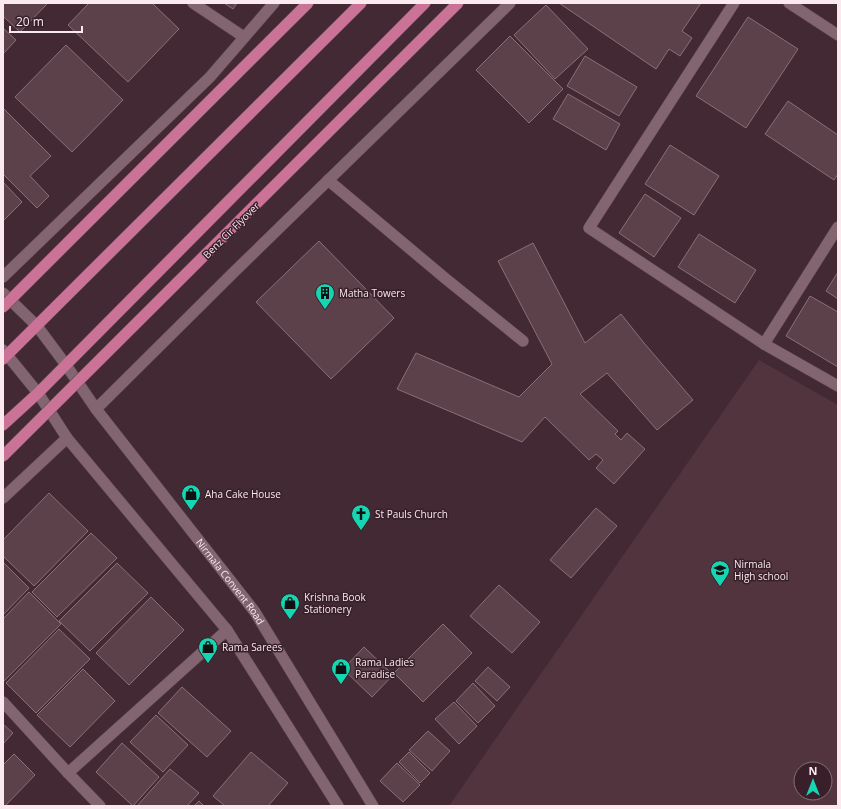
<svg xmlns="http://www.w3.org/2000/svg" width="841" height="809" viewBox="0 0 841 809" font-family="'Open Sans',sans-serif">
	<rect width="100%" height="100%" fill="#422933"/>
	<path fill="#52343f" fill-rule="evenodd" d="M 759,360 L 838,405 L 838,806 L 449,806 ZM 801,769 L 825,769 L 825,793 L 801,793 Z"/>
	<g fill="#5c414b" stroke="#8b6e78">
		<polygon points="3,3 48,3 20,32 3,16"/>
		<polygon points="89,3 152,3 179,29 128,82 68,25"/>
		<polygon points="224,3 237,3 233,9"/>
		<polygon points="559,3 701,3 682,31 692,38 680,56 669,49 656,69"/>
		<polygon points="546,5 588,49 555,79 514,35"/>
		<polygon points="748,17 798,49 746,128 696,96"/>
		<polygon points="3,28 16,40 3,54"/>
		<polygon points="510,36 563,89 529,123 476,70"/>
		<polygon points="66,45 123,100 72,152 15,97"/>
		<polygon points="585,56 637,87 619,116 567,86"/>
		<polygon points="568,94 620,124 606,150 553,119"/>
		<polygon points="788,101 838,135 838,174 834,180 765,134"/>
		<polygon points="3,108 51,156 30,176 49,196 37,208 3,174"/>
		<polygon points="670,145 719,176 694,215 645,184"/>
		<polygon points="3,182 22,202 3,221"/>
		<polygon points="645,194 681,218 654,257 619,233"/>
		<polygon points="699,234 756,270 735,303 678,267"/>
		<polygon points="319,241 394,318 331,379 256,302"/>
		<polygon points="533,243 585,343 621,314 644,343 693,400 657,430 607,373 580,394 618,431 615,434 621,440 627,433 645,449 614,484 596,468 603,460 596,454 589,460 545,417 522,442 397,389 416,353 519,397 552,364 498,261"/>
		<polygon points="838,272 838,299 826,291"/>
		<polygon points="810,296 838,312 838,367 786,336"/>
		<polygon points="49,493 88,531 34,586 3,556 3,540"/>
		<polygon points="596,508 617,526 571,578 550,560"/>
		<polygon points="91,533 117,558 57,617 32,592"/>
		<polygon points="3,562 29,588 3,615"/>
		<polygon points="117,563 148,593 90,651 59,621"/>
		<polygon points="499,585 540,622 512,653 470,616"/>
		<polygon points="29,592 61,624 4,681 3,680 3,619"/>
		<polygon points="151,597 184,630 129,685 96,653"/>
		<polygon points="443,624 472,653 423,702 394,673"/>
		<polygon points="59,629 90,659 36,713 6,683"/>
		<polygon points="364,647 393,675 372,697 343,669"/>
		<polygon points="488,667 510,687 497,701 475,681"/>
		<polygon points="83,669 115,701 70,747 37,715"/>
		<polygon points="473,683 495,706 478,723 456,701"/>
		<polygon points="182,687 231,731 207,757 158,713"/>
		<polygon points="454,702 477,726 459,744 435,719"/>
		<polygon points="156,715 188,745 163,772 130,742"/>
		<polygon points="3,724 13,733 3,744"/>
		<polygon points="428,731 450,751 432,771 409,750"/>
		<polygon points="122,743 159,777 133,806 96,772"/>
		<polygon points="251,752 288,783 268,806 225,806 213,796"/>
		<polygon points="409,752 430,773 420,783 399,762"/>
		<polygon points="14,754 35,775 5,806 3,806 3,765"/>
		<polygon points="397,763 420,785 403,802 380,781"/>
		<polygon points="170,769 199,793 187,806 137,806"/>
		<polygon points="199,801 204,806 194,806"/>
	</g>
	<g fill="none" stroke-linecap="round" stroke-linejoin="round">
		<g stroke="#5a454d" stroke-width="12">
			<g id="minor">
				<polyline points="193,3 244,37"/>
				<polyline points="734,3 589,228 764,344 838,386"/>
				<polyline points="789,3 838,35"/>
				<polyline points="328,180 446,279 523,341"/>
				<polyline points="764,344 838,227"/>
				<polyline points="3,702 68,773 100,806"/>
				<polyline points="68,773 227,630"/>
			</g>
		</g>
		<g stroke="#5a454d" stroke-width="12">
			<g id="tertiary">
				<polyline points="3,277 210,77 274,3"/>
				<path id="s1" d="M 3,293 L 37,326 L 66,365 L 96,409 L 255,612 L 373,806"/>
				<polyline points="3,350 38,393 67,438 227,630 338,806"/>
				<polyline points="96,409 233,273 510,3"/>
				<polyline points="3,498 67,438"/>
			</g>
		</g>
		<g stroke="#5a454d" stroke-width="12">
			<g id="primary">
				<polyline points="3,359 361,3"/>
				<polyline points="3,425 38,393 425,3"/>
			</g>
		</g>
		<use href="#minor" stroke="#826570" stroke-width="11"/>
		<use href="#tertiary" stroke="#826570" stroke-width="11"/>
		<use href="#primary" stroke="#cb7297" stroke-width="11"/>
		<g stroke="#5a454d" stroke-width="12" stroke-linecap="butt">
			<g id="primary-bridge">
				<polyline points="3,307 308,3"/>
				<polyline points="3,456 458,3"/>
			</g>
		</g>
		<use href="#primary-bridge" stroke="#cb7297" stroke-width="11"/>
	</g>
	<defs>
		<g id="building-pin" transform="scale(1)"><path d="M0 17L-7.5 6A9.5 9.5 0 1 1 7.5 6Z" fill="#16d5b3" stroke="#381f29"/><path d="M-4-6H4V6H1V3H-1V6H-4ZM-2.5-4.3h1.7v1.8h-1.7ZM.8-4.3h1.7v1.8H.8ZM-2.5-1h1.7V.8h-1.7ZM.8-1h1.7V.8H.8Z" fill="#111"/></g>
		<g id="shop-pin" transform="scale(1)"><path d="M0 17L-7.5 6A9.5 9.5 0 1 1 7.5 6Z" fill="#16d5b3" stroke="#381f29"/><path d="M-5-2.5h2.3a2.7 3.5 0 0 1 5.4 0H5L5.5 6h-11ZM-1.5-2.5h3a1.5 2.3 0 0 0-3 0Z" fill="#111"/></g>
		<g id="church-pin" transform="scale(1)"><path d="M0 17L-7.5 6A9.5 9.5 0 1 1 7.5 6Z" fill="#16d5b3" stroke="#381f29"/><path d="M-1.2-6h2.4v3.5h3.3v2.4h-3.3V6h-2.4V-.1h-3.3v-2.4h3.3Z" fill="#111"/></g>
		<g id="school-pin" transform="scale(1)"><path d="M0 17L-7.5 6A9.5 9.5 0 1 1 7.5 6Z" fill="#16d5b3" stroke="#381f29"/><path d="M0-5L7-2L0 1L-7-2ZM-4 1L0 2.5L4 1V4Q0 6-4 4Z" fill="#111"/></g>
	</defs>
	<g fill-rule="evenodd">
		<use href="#building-pin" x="325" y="293"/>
		<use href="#shop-pin" x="191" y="494"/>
		<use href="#church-pin" x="361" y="514"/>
		<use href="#school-pin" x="720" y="570"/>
		<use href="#shop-pin" x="290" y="603"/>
		<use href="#shop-pin" x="208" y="647"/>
		<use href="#shop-pin" x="341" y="668"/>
	</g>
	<g text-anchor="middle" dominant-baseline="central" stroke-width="3" stroke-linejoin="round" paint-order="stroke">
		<g font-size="10" fill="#fae9ee" stroke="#381f29">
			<text transform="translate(231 230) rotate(-45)">Benz Cir Flyover</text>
			<text stroke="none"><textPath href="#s1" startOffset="368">Nirmala Convent Road</textPath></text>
		</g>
		<g font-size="10" fill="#fae9ee" stroke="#381f29" text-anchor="start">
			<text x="339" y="293">Matha Towers</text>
			<text x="205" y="494">Aha Cake House</text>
			<text x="375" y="514">St Pauls Church</text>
			<text x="734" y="564">Nirmala<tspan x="734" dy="12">High school</tspan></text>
			<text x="304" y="597">Krishna Book<tspan x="304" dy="12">Stationery</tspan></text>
			<text x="222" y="647">Rama Sarees</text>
			<text x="355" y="662">Rama Ladies<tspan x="355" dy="12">Paradise</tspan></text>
		</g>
	</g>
	<rect width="841" height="809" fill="none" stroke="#fae9ee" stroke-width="8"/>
	<g transform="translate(813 781)"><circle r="19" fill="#381f29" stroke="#867078"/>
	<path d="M0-3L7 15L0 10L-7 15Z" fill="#16d5b3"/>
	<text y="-6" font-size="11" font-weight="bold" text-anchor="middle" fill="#fae9ee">N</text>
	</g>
	<path d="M10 26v6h72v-6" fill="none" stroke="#fae9ee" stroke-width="2"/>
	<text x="16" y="26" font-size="12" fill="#fae9ee" stroke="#381f29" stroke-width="3" paint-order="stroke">20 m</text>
</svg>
